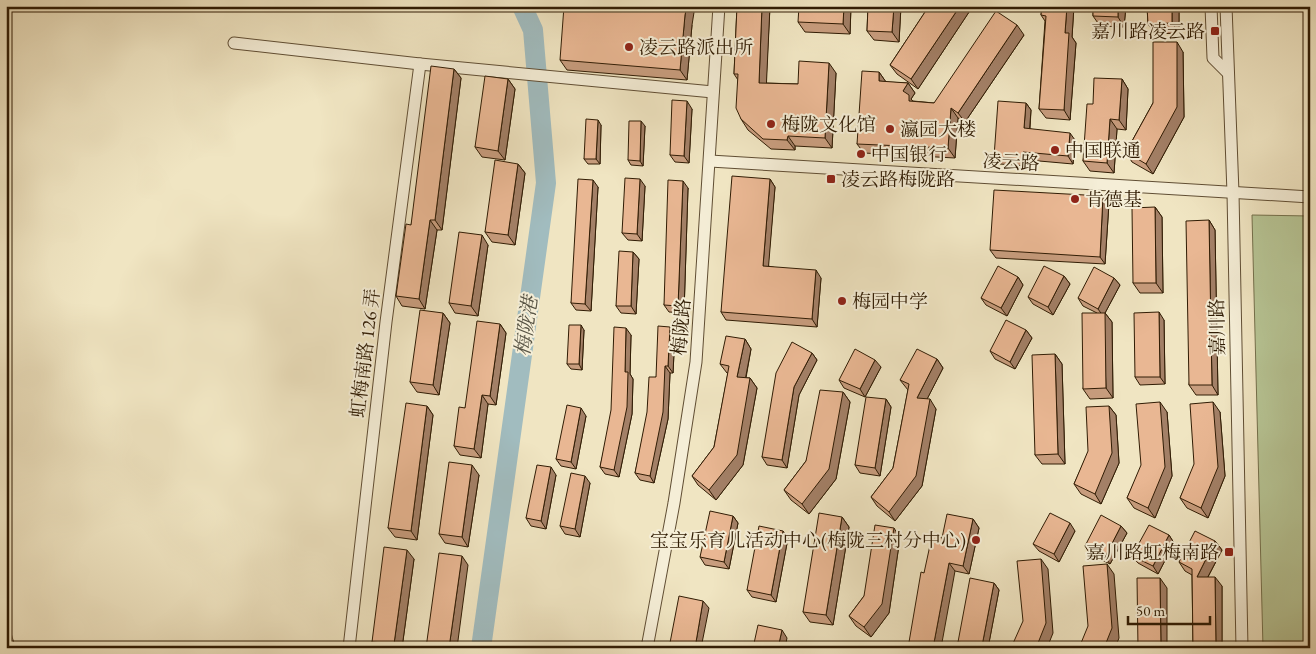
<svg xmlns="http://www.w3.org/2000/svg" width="1316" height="654" viewBox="0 0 1316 654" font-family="'EB Garamond','Noto Serif SC',serif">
	<rect width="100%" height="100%" fill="#f0e5c2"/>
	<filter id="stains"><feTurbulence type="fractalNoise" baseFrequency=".004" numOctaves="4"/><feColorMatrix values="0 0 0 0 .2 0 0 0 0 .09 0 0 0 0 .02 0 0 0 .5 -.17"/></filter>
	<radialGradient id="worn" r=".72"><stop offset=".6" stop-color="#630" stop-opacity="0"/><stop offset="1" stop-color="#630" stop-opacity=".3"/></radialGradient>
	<polygon fill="#b7c595" stroke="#74704c" points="1252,215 1310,216 1310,648 1263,648"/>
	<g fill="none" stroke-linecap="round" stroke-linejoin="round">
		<polyline stroke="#a1bcbf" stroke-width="20" points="481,648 546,183 533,30 522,6"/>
		<g stroke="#604e34" stroke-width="13">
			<g id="minor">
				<polyline points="1211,6 1213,58 1227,72"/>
				<polyline points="1226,6 1233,193 1242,648"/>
				<polyline points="234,43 420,64 713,92"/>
				<polyline points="710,161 1310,197"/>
				<polyline points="349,648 386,322 420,64"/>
				<polyline points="647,648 674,503 696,362 719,6"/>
			</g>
		</g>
		<use href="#minor" stroke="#f5eed7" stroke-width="11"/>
		<g stroke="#301c04" stroke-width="5">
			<polyline id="rail" points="6,622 13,648"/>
		</g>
		<use href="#rail" stroke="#f5eed7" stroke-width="3" stroke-dasharray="9" stroke-linecap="butt"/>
	</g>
	<g fill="#c89d7e" stroke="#301c04">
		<polygon points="737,6 770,6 766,83 798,84 836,73 832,148 795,146 795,150 771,149 748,130 741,119 738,80 734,74"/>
		<polygon points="851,6 850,34 805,32 798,22"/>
		<polygon points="868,6 901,6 899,42 874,40 867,31"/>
		<polygon points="929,6 973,6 918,89 897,74 890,65"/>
		<polygon points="1042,6 1074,6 1072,37 1076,43 1070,120 1046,118 1039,109 1045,21 1041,15"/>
		<polygon points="1093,6 1126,6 1124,27 1100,26 1093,16"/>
		<polygon points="1147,6 1179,6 1179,33 1155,34 1148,24"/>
		<polygon points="692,25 687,80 567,70 560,60"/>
		<polygon points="1024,35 965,122 958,118 955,158 864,153 857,144 879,72 886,82 908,83 915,93 911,99 913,101 934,103"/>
		<polygon points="1183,52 1184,117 1153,174 1132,162 1126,152 1153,103"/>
		<polygon points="454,69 461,78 442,230 437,230 425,309 402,306 396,296 411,225"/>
		<polygon points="508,79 515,89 505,160 482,157 475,147"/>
		<polygon points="1122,79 1128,89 1126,130 1117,129 1114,173 1090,171 1083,161 1093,104"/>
		<polygon points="1026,103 1031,110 1030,129 1075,140 1073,164 1028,160 1027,166 1000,164 994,157"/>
		<polygon points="692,109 689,163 675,162 670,155"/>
		<polygon points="601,125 600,164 588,164 584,159"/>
		<polygon points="645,126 643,166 631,165 628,160"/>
		<polygon points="518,164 525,173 515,245 492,242 485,232"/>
		<polygon points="770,179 775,187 768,266 821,278 817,327 726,320 721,312"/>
		<polygon points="645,186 642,241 628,240 622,233"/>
		<polygon points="598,187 591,311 576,310 571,303"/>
		<polygon points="688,188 684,313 669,312 664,305"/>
		<polygon points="1103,196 1109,203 1105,264 996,258 990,250"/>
		<polygon points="1155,207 1162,217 1163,293 1140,293 1133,283"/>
		<polygon points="1209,220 1215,230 1218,395 1196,395 1189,385"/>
		<polygon points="488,245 478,316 455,313 449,303"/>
		<polygon points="633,252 639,259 636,314 621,313 616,306"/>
		<polygon points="1064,276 1070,284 1053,315 1033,304 1028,297"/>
		<polygon points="1018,277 1023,285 1007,316 986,305 981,298"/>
		<polygon points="1114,278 1120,285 1105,313 1112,322 1113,398 1090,399 1083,389 1097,313 1083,306 1078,298"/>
		<polygon points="443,313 450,323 439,395 417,392 410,382"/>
		<polygon points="1164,320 1165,384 1140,385 1135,377"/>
		<polygon points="500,324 506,333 496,405 488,404 481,458 460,455 454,446 465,408"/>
		<polygon points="584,330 582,370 571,369 567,364"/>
		<polygon points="1026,330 1032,338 1015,369 995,359 990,351"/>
		<polygon points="675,333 673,373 670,373 668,419 654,483 640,480 635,473 656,377"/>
		<polygon points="631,335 630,374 633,379 632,414 619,477 605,474 600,467"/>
		<polygon points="745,339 751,349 746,378 750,378 757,388 743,465 716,500 698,485 692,476 714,447 728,373 727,373 720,364"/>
		<polygon points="812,353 817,360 799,395 787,468 767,465 762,457"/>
		<polygon points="1055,354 1062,364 1065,464 1042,464 1035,455"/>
		<polygon points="937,359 943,368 927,399 936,409 922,486 895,521 877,506 871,497 893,468 908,390 900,380"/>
		<polygon points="881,367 865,397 844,388 839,380"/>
		<polygon points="843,392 850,402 836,479 809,514 791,500 784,490 806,461"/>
		<polygon points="886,399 891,407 880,476 860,473 855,465"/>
		<polygon points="427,406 433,415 417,540 395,537 388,528"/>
		<polygon points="1109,406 1116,415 1119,463 1101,504 1081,494 1074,484"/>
		<polygon points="1167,412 1172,476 1155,518 1134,508 1127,498"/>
		<polygon points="1220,412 1225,476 1208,518 1187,508 1180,498"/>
		<polygon points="586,416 576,469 561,466 556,459"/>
		<polygon points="479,475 468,547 445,543 439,534"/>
		<polygon points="556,475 546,529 531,526 526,518"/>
		<polygon points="590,483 580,537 565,534 560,526"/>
		<polygon points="733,516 738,523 729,569 705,565 700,557"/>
		<polygon points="842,517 849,527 833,625 810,622 803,612"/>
		<polygon points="973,519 979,528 969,574 955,571 924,573 942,538"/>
		<polygon points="1121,526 1127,533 1110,564 1090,554 1085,546"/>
		<polygon points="783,531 788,538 776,602 752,597 747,590"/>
		<polygon points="1075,531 1059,562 1039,551 1033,544"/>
		<polygon points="1169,535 1174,543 1158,574 1138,563 1132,556"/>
		<polygon points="900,538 889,613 871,637 856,626 849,616 864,596"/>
		<polygon points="1215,541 1222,550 1208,577 1222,586 1222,648 1193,648 1192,575 1185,571 1179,562"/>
		<polygon points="414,559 402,648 376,648 372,642"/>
		<polygon points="994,583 999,590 988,648 962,648 958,642"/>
	</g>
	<g fill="#a38067" stroke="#301c04">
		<polygon points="687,6 695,6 692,25 687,80 680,70 685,15"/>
		<polygon points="762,6 770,6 766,93 759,83"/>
		<polygon points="844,6 851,6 850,34 843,24"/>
		<polygon points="894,6 901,6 899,42 892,32"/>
		<polygon points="960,6 973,6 918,89 911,79"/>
		<polygon points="1067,6 1074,6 1072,37 1076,43 1070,120 1064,110 1065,33"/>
		<polygon points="1118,6 1126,6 1124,27 1118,17"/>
		<polygon points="1172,6 1179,6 1179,33 1172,23"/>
		<polygon points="1017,25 1024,35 965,122 958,113"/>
		<polygon points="1177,42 1183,52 1184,117 1153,174 1146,164"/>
		<polygon points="829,63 836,73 832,148 825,138"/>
		<polygon points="454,69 461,78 442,230 435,220"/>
		<polygon points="879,72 886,82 879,81"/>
		<polygon points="508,79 515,89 505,160 498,151"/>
		<polygon points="1122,79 1128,89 1126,130 1119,120"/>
		<polygon points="908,83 915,93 911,99 916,105 909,101 903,91"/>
		<polygon points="687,101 692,109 689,163 684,156"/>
		<polygon points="1026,103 1031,110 1029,136 1024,128"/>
		<polygon points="951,108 958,118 955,158 948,148"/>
		<polygon points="1110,119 1117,129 1114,173 1107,163"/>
		<polygon points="598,120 601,125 600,164 596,159"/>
		<polygon points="641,121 645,126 643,166 640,161"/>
		<polygon points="1070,133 1075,140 1073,164 1068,156"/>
		<polygon points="788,136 795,146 795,150 787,140"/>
		<polygon points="1023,152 1028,160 1027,166 1022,159"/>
		<polygon points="518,164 525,173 515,245 508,235"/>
		<polygon points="640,179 645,186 642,241 637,234"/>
		<polygon points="770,179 775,187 768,273 763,266"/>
		<polygon points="593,180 598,187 591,311 585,304"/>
		<polygon points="683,181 688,188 684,313 678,306"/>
		<polygon points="1103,196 1109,203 1105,264 1100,257"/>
		<polygon points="1155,207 1162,217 1163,293 1156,283"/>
		<polygon points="430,220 437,230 425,309 419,299"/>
		<polygon points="1209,220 1215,230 1218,395 1212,385"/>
		<polygon points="482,235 488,245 478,316 471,306"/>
		<polygon points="633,252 639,259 636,314 631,306"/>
		<polygon points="816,270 821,278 817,327 812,319"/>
		<polygon points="1064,276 1070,284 1053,315 1048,307"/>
		<polygon points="1018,277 1023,285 1007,316 1001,308"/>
		<polygon points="1114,278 1120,285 1105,313 1112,322 1113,398 1106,388 1103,316 1098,309"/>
		<polygon points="1159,312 1164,320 1165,384 1160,377"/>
		<polygon points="443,313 450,323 439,395 433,385"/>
		<polygon points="500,324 506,333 496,405 490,396"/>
		<polygon points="581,325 584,330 582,370 579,364"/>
		<polygon points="670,327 675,333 673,373 668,366"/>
		<polygon points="626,328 631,335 630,374 633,379 632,414 619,477 614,470 625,372"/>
		<polygon points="1026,330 1032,338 1015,369 1010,362"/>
		<polygon points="745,339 751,349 744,386 737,377"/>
		<polygon points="812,353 817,360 799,395 787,468 782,460 794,387"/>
		<polygon points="1055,354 1062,364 1065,464 1058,454"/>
		<polygon points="937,359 943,368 923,407 917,398"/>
		<polygon points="875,360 881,367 865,397 860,389"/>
		<polygon points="665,366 670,373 668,419 654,483 650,476"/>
		<polygon points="750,378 757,388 743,465 716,500 709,490"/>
		<polygon points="843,392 850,402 836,479 809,514 802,504"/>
		<polygon points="482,395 488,404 481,458 474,449"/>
		<polygon points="886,399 891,407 880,476 875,468"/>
		<polygon points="930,399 936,409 922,486 895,521 889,512"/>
		<polygon points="1160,402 1167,412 1172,476 1155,518 1148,508"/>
		<polygon points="1213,402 1220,412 1225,476 1208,518 1201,508"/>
		<polygon points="427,406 433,415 417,540 411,531"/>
		<polygon points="1109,406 1116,415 1119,463 1101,504 1095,494"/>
		<polygon points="581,408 586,416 576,469 571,462"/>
		<polygon points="472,465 479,475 468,547 462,537"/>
		<polygon points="551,467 556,475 546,529 541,521"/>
		<polygon points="585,476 590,483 580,537 575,529"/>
		<polygon points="733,516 738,523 729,569 724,562"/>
		<polygon points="842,517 849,527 833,625 826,615"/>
		<polygon points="973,519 979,528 969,574 963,566"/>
		<polygon points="1070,523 1075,531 1059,562 1054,554"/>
		<polygon points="1121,526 1127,533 1110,564 1105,557"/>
		<polygon points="894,528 900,538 889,613 871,637 864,627"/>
		<polygon points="783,531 788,538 776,602 771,595"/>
		<polygon points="1169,535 1174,543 1158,574 1153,566"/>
		<polygon points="1215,541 1222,550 1203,586 1197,577"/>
		<polygon points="407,550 414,559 402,648 397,648 394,644"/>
		<polygon points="462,556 468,565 457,648 449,648"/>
		<polygon points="1041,559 1048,569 1053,633 1047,648 1036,648"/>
		<polygon points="949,563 955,571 941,648 933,648"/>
		<polygon points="1107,564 1114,574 1119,638 1115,648 1104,648"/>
		<polygon points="1215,577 1222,586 1222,648 1216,648"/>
		<polygon points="1160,578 1167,588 1167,648 1161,648"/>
		<polygon points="994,583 999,590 988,648 983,648 982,646"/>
		<polygon points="703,601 709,608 701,648 695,648"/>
		<polygon points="782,630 787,638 785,648 778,648"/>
	</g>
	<g fill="#e9b793" stroke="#301c04">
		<polygon points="564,6 687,6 685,15 680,70 560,60"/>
		<polygon points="737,6 762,6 759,83 798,84 799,61 829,63 825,138 788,136 787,140 763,139 741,119 736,108 738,74 734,74"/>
		<polygon points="799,6 844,6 843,24 798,22"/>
		<polygon points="868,6 894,6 892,32 867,31"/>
		<polygon points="929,6 960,6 911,79 890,65"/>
		<polygon points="1042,6 1067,6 1065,33 1069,33 1064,110 1039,109 1046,16 1041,15"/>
		<polygon points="1093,6 1118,6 1118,17 1093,16"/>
		<polygon points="1147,6 1172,6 1172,23 1148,24"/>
		<polygon points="996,11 1017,25 958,113 951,108 948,148 857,144 862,71 879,72 879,81 908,83 903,91 909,95 909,101 934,103"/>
		<polygon points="1153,42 1177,42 1177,107 1146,164 1126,152 1153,103"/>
		<polygon points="431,66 454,69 435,220 430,220 419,299 396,296 406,224 411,225"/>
		<polygon points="485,76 508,79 498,151 475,147"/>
		<polygon points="1094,78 1122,79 1119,120 1110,119 1107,163 1083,161 1087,104 1093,104"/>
		<polygon points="672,100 687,101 684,156 670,155"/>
		<polygon points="998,101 1026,103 1024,128 1070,133 1068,156 1023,152 1022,159 994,157"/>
		<polygon points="586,119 598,120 596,159 584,159"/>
		<polygon points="629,121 641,121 640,161 628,160"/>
		<polygon points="495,160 518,164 508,235 485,232"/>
		<polygon points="732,176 770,179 763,266 816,270 812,319 721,312"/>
		<polygon points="625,178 640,179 637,234 622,233"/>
		<polygon points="578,179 593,180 585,304 571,303"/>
		<polygon points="668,180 683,181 678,306 664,305"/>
		<polygon points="994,190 1103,196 1100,257 990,250"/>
		<polygon points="1155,207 1156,283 1133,283 1132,208"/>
		<polygon points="1209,220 1212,385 1189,385 1186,221"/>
		<polygon points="459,232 482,235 471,306 449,303"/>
		<polygon points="619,251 633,252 631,306 616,306"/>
		<polygon points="998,266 1018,277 1001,308 981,298"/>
		<polygon points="1044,266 1064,276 1048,307 1028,297"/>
		<polygon points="1094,267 1114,278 1098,309 1078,298"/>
		<polygon points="420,310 443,313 433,385 410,382"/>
		<polygon points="1159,312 1160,377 1135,377 1134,313"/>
		<polygon points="1082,313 1105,313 1106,388 1083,389"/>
		<polygon points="1006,320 1026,330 1010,362 990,351"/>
		<polygon points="477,321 500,324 490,396 482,395 474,449 454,446 459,407 465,408"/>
		<polygon points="569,325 581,325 579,364 567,364"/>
		<polygon points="658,326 670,327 668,366 665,366 663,412 650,476 635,473 647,412 649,377 656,377"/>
		<polygon points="614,327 626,328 625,372 628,372 627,407 614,470 600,467 611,410"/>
		<polygon points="726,336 745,339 737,377 750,378 737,455 709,490 692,476 714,447 729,366 720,364"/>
		<polygon points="792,342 812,353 794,387 782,460 762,457 776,373"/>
		<polygon points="855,349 875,360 860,389 839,380"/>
		<polygon points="917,349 937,359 917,398 930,399 916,476 889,512 871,497 893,468 909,384 900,380"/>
		<polygon points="1055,354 1058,454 1035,455 1032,355"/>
		<polygon points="820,390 843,392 829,469 802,504 784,490 806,461"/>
		<polygon points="866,397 886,399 875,468 855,465"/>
		<polygon points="1160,402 1165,467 1148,508 1127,498 1141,465 1136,404"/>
		<polygon points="1213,402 1218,467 1201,508 1180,498 1194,464 1190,404"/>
		<polygon points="406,403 427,406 411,531 388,528"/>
		<polygon points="567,405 581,408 571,462 556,459"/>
		<polygon points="1109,406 1112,453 1095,494 1074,484 1088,451 1086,407"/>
		<polygon points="449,462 472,465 462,537 439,534"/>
		<polygon points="537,465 551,467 541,521 526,518"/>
		<polygon points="571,473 585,476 575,529 560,526"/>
		<polygon points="710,511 733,516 724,562 700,557"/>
		<polygon points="819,513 842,517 826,615 803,612"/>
		<polygon points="1050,513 1070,523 1054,554 1033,544"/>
		<polygon points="947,514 973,519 963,566 949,563 933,648 908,648 921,572 924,573 932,536 942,538"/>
		<polygon points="1101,515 1121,526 1105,557 1085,546"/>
		<polygon points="875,525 894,528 882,604 864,627 849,616 864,596"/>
		<polygon points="1149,525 1169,535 1153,566 1132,556"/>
		<polygon points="759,526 783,531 771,595 747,590"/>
		<polygon points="1195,531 1215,541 1197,577 1215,577 1216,648 1193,648 1192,569 1179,562"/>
		<polygon points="384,547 407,550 394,644 372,642"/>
		<polygon points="439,553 462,556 449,648 426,648"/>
		<polygon points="1041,559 1046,623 1036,648 1011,648 1023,621 1017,561"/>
		<polygon points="1107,564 1112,628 1104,648 1079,648 1088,626 1083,566"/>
		<polygon points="970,578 994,583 982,646 958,642"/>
		<polygon points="1137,578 1160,578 1161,648 1138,648"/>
		<polygon points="679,596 703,601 695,648 669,648"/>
		<polygon points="758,625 782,630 778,648 753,648"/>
		<polygon points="821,645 836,648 821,648"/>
	</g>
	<g fill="#8f2418" stroke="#f5eed7" stroke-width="2">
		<rect x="1210" y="26" width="10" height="10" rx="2.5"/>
		<circle cx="629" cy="47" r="5"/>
		<circle cx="771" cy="124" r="5"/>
		<circle cx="890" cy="129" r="5"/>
		<circle cx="1055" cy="150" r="5"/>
		<circle cx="861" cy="154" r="5"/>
		<rect x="826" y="174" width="10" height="10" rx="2.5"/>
		<circle cx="1075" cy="199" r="5"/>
		<circle cx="842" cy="301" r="5"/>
		<circle cx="976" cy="540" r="5"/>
		<rect x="1224" y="547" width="10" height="10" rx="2.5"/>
	</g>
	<g text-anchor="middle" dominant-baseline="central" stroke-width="4" stroke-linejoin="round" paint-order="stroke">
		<g font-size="19" fill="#301c04" stroke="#f5eed7" text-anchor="start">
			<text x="1205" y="31" text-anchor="end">嘉川路凌云路</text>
			<text x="639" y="47">凌云路派出所</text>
			<text x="781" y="124">梅陇文化馆</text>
			<text x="900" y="129">瀛园大楼</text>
			<text x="1065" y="150">中国联通</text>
			<text x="871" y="154">中国银行</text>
			<text x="841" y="179">凌云路梅陇路</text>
			<text x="1085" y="199">肯德基</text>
			<text x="852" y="301">梅园中学</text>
			<text x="966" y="540" text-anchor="end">宝宝乐育儿活动中心(梅陇三村分中心)</text>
			<text x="1219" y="552" text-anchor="end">嘉川路虹梅南路</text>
		</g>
		<g font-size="19" fill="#301c04" stroke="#f5eed7">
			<text transform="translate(1011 162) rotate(3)">凌云路</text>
			<text transform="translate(681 327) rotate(-85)">梅陇路</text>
			<text transform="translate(1217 327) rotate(-91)">嘉川路</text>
			<text transform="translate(365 353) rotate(-83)">虹梅南路 126 弄</text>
		</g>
		<g font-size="20" font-style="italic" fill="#585445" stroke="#f5eed7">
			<text transform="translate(526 326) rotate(-82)">梅陇港</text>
		</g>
	</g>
	<rect width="1316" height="654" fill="none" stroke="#f0e5c2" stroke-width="25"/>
	<rect x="8" y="8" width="1301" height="639" fill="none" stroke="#301c04" stroke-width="2.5"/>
	<rect x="12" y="12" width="1291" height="629" fill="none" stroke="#301c04"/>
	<path d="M1128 616v8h82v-8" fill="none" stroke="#301c04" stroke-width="2.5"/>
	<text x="1136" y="616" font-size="15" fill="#301c04" stroke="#f5eed7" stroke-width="4" paint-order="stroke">50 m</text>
	<rect width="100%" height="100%" filter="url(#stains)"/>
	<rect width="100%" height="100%" fill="url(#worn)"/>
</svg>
